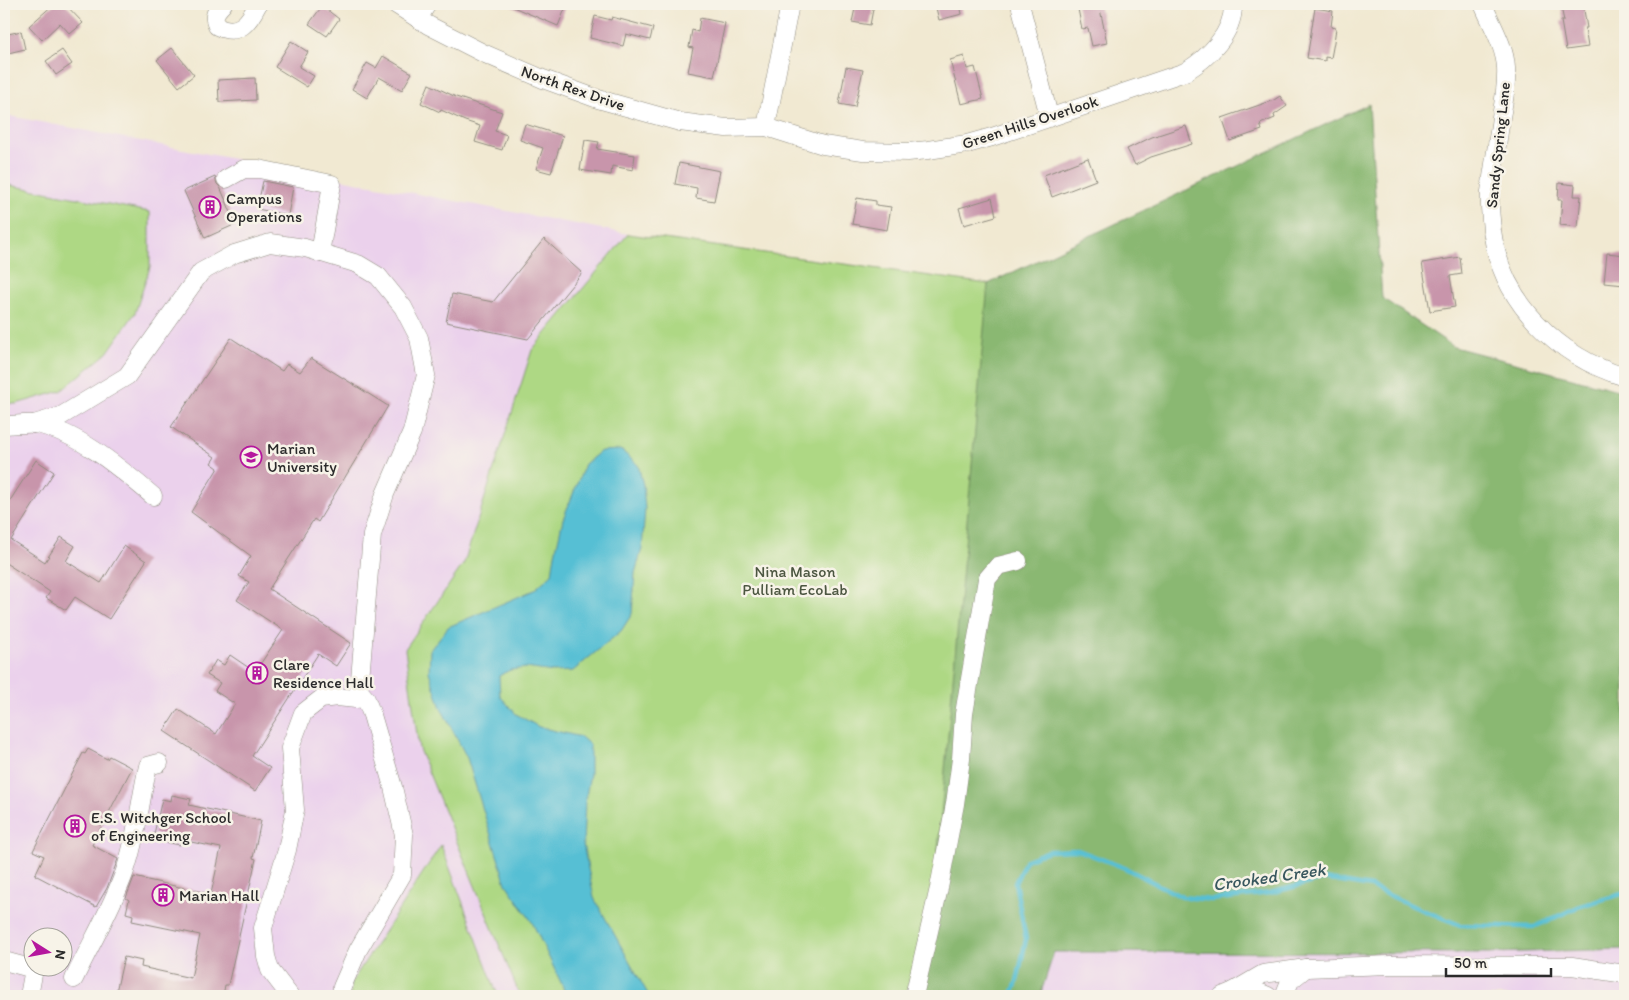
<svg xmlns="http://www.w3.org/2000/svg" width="1629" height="1000" viewBox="0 0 1629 1000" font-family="Itim,sans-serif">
	<rect width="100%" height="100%" fill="#f7f3e8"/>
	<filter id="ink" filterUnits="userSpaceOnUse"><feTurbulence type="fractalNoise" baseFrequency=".02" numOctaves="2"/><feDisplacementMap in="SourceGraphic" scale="10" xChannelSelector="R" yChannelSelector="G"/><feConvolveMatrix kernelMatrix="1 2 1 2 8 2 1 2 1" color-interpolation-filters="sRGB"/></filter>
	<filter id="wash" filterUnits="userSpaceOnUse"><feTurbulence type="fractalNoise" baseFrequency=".0096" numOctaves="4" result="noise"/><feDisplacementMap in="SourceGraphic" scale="20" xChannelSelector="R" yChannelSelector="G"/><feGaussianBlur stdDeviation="1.12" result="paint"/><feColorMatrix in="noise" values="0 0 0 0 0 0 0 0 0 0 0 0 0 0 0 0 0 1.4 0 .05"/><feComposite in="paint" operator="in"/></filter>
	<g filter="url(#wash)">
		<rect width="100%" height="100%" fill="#f1e9d2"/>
		<g fill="#ebd1ec" fill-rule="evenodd">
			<path d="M 4,115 L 628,234 L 532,350 L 464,563 L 405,649 L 520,996 L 4,996 ZM 32,938 L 62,938 L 62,968 L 32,968 Z"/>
			<polygon points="1625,949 1625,996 1040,996 1054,952 1492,953"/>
		</g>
		<g fill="#aed884" stroke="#6c8258">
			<polygon points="4,184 150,212 150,267 135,313 107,353 61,391 16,404 4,403"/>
			<polygon points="628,234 988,284 1092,301 1166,793 969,996 520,996 419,749 405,649 464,563 532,350"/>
			<polygon points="441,845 498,996 350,996 351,983"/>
		</g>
		<polygon fill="#8ab872" stroke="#5a724e" points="1369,104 1382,298 1454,347 1625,392 1625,949 1492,953 1054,952 1040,996 925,996 988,284"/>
		<polygon fill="#57bfd4" stroke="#417580" points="621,450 638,465 643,485 645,509 642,549 635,573 632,614 621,631 573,671 553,672 526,668 510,670 499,676 500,696 516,714 539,727 581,737 590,745 590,774 585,802 583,844 594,898 649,996 565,996 563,987 532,922 506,884 467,758 441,708 429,672 430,650 448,627 534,590 552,574 555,554 563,519 585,464 601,451"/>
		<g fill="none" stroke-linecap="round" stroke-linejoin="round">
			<polyline stroke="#57bfd4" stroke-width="4.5" points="1011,996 1017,982 1026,939 1015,883 1026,860 1049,851 1078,850 1125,868 1182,897 1212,900 1270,893 1324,879 1371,887 1415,907 1460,925 1534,927 1580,906 1625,893"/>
		</g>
		<g id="blocks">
			<g fill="#c895ab">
				<polygon points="54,4 65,4 83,23 70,34 60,23 42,40 29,26"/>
				<polygon points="506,4 554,4 565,9 558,26"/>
				<polygon points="856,4 874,4 870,25 852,22"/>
				<polygon points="935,4 960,4 962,14 939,20"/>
				<polygon points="1077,4 1099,4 1107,43 1092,46 1088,28 1082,29"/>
				<polygon points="1583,4 1587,28 1585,28 1588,47 1566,50 1561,21 1564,21 1561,7"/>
				<polygon points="322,6 339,19 327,36 309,24"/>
				<polygon points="1315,8 1333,11 1331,27 1336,28 1334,42 1331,58 1325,57 1325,61 1307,58"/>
				<polygon points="595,16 611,20 612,17 653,28 650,40 626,34 623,46 590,38"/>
				<polygon points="700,18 725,23 714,77 688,72 693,48 689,47 692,30 698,32"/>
				<polygon points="21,31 25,49 4,54 4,35"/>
				<polygon points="291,41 308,52 299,67 314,76 307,87 275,67"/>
				<polygon points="172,48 194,75 179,87 157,60"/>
				<polygon points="62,50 72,64 56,75 46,61"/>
				<polygon points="383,56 412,73 402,90 379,77 367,98 352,89 367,63 376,68"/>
				<polygon points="964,56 967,69 975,67 983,99 961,104 950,60"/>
				<polygon points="846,67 863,70 855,107 839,104"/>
				<polygon points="255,78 256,100 219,102 218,80"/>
				<polygon points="429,84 456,97 502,112 495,131 507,135 502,150 475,142 480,126 465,121 441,110 440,112 421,103"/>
				<polygon points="1280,96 1287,106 1274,115 1275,118 1260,124 1262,130 1230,141 1222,118 1274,100"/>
				<polygon points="525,124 563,136 551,173 536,169 543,148 520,140"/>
				<polygon points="1186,126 1192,144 1151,157 1135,165 1127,149 1152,137"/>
				<polygon points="585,140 599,142 597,149 635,155 633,170 612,166 611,175 580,170"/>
				<polygon points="1088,158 1096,180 1052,197 1044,175"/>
				<polygon points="679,163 720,171 714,201 696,198 697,188 675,184"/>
				<polygon points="215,177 217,184 220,187 236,224 205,238 184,191"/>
				<polygon points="263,181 293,187 288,215 257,209"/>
				<polygon points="1559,183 1575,185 1574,196 1581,196 1578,227 1560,225 1562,200 1558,200"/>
				<polygon points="857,198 876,201 876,205 891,207 887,230 852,224"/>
				<polygon points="992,198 996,216 964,225 959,208"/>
				<polygon points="544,239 582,273 528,339 446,322 452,294 493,302"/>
				<polygon points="1607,253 1625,255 1625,285 1604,283"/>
				<polygon points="1460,257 1462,274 1450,276 1455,307 1430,311 1422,263"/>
				<polygon points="231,338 282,371 287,364 300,372 311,358 388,406 318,522 314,519 269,589 351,643 336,666 318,654 252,756 270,768 255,791 164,731 178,709 216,734 235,704 215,691 220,683 207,675 216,660 224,665 230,655 255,672 283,630 237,600 249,582 239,576 251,556 191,512 218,468 211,463 215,457 171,427"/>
				<polygon points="36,460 54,472 11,540 45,562 61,537 75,546 66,561 101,583 124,546 146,561 109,619 75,597 66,610 46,598 50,592 4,562 4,510"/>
				<polygon points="88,749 107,759 109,756 132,768 92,845 118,859 107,888 96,907 35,875 44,856 33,851 83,753 85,754"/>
				<polygon points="172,795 191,799 189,805 261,821 253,858 256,859 228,985 225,985 223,996 115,996 124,957 142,961 141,967 191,978 200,935 132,921 133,915 126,913 129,900 126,898 134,877 211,894 221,848 181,840 180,845 165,842 166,836 154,834 162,799 171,801"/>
			</g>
		</g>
	</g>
	<g filter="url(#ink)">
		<use href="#blocks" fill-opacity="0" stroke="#8e8a7e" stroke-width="1"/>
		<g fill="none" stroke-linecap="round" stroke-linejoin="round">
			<g stroke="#8e8a7e" stroke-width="19">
				<g id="minor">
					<path d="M 223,4 C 216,11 212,16 217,26 C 239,37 249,22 258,4"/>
					<path d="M 395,4 L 428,25 L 483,53 L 543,79 L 598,99 L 680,122 L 726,128 L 766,127 L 823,145 L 863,151 L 908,152 L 928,150 L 967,144 L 992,137 L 1185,72 C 1208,58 1234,33 1233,4"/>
					<polyline points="1020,4 1049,116"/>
					<path d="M 1483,4 C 1491,24 1505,46 1506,68 C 1507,85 1504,101 1501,117 C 1498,142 1493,167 1490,192 C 1489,205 1491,218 1492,230 C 1501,302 1558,357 1625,377"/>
					<polyline points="418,19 427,4"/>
					<polyline points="766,127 790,4"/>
					<polyline points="226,179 244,169 259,169 332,184 320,253"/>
					<polyline points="34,424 61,416 127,376 201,272 234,254 270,243 305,248 358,264 378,276 403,307 419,338 426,375 412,432 385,494 372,535 359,691 356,699 337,697 321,699 303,713 290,748 295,810 287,850 263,928 266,956 270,970 290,996"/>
					<path d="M 4,425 C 14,425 25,423 35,424 C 77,431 121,469 153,496"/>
					<polyline points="4,961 34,969 29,996"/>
					<path d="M 74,979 C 91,943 112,908 125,871 C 137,837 140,801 148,766 L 159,763"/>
					<polyline points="1234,991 1263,974 1306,968 1390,965 1572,966 1625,974"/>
					<polyline points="341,996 342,987 358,950 402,875 404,835 393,787 372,715 366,699 359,691"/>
					<polyline points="914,996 939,888 955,804 961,759 964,714 987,579 998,566 1018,561"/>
					<polyline points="1222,996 1234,991 1261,993 1268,996"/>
					<polyline points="1284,996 1290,981 1306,968"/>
				</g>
			</g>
			<use href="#minor" stroke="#fff" stroke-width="18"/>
		</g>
	</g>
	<defs>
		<g id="building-ring" transform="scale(1.125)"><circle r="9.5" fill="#f7f3e8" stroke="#b5179e" stroke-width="1.5"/><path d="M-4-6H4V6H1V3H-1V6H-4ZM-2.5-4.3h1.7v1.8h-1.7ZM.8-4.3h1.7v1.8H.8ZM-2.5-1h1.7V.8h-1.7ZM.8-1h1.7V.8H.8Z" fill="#b5179e"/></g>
		<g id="university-ring" transform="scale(1.125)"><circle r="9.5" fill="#f7f3e8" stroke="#b5179e" stroke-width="1.5"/><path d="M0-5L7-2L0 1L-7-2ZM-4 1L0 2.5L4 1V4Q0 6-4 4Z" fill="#b5179e"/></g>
	</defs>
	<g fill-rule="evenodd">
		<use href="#building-ring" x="210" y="207"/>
		<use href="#university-ring" x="251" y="457"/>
		<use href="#building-ring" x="257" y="673"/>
		<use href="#building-ring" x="75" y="826"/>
		<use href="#building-ring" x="163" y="895"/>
	</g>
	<g text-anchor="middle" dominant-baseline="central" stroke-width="5" stroke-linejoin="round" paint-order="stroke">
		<g font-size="16" fill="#2b2b2b" stroke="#f7f3e8">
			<text transform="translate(573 88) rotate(19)">North Rex Drive</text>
			<text transform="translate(1030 122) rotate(-18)">Green Hills Overlook</text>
			<text transform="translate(1498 145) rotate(-84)">Sandy Spring Lane</text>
		</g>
		<g font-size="16" fill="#2b2b2b" stroke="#f7f3e8" text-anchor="start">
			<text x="226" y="198">Campus<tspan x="226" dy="18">Operations</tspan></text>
			<text x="267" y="448">Marian<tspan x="267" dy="18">University</tspan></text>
			<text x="273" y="664">Clare<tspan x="273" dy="18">Residence Hall</tspan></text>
			<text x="91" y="817">E.S. Witchger School<tspan x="91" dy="18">of Engineering</tspan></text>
			<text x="179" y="895">Marian Hall</text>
		</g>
		<g font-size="16" fill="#4c5641" stroke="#f7f3e8">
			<text x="795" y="571">Nina Mason<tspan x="795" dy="18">Pulliam EcoLab</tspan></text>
		</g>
		<g font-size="18" font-style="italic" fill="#38575e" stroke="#f7f3e8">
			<text transform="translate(1269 877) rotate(-8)">Crooked Creek</text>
		</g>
	</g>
	<rect width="1629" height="1000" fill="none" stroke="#f7f3e8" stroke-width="20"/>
	<g transform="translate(48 952) rotate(101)"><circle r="24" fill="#f7f3e8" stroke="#a5a39c"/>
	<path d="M0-4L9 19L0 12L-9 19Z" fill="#b5179e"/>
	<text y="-8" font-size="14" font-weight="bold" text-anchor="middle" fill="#2b2b2b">N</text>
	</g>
	<path d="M1446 968v8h105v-8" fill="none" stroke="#2b2b2b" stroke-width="2.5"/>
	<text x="1454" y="968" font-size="15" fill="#2b2b2b" stroke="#f7f3e8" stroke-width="4" paint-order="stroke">50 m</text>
</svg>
